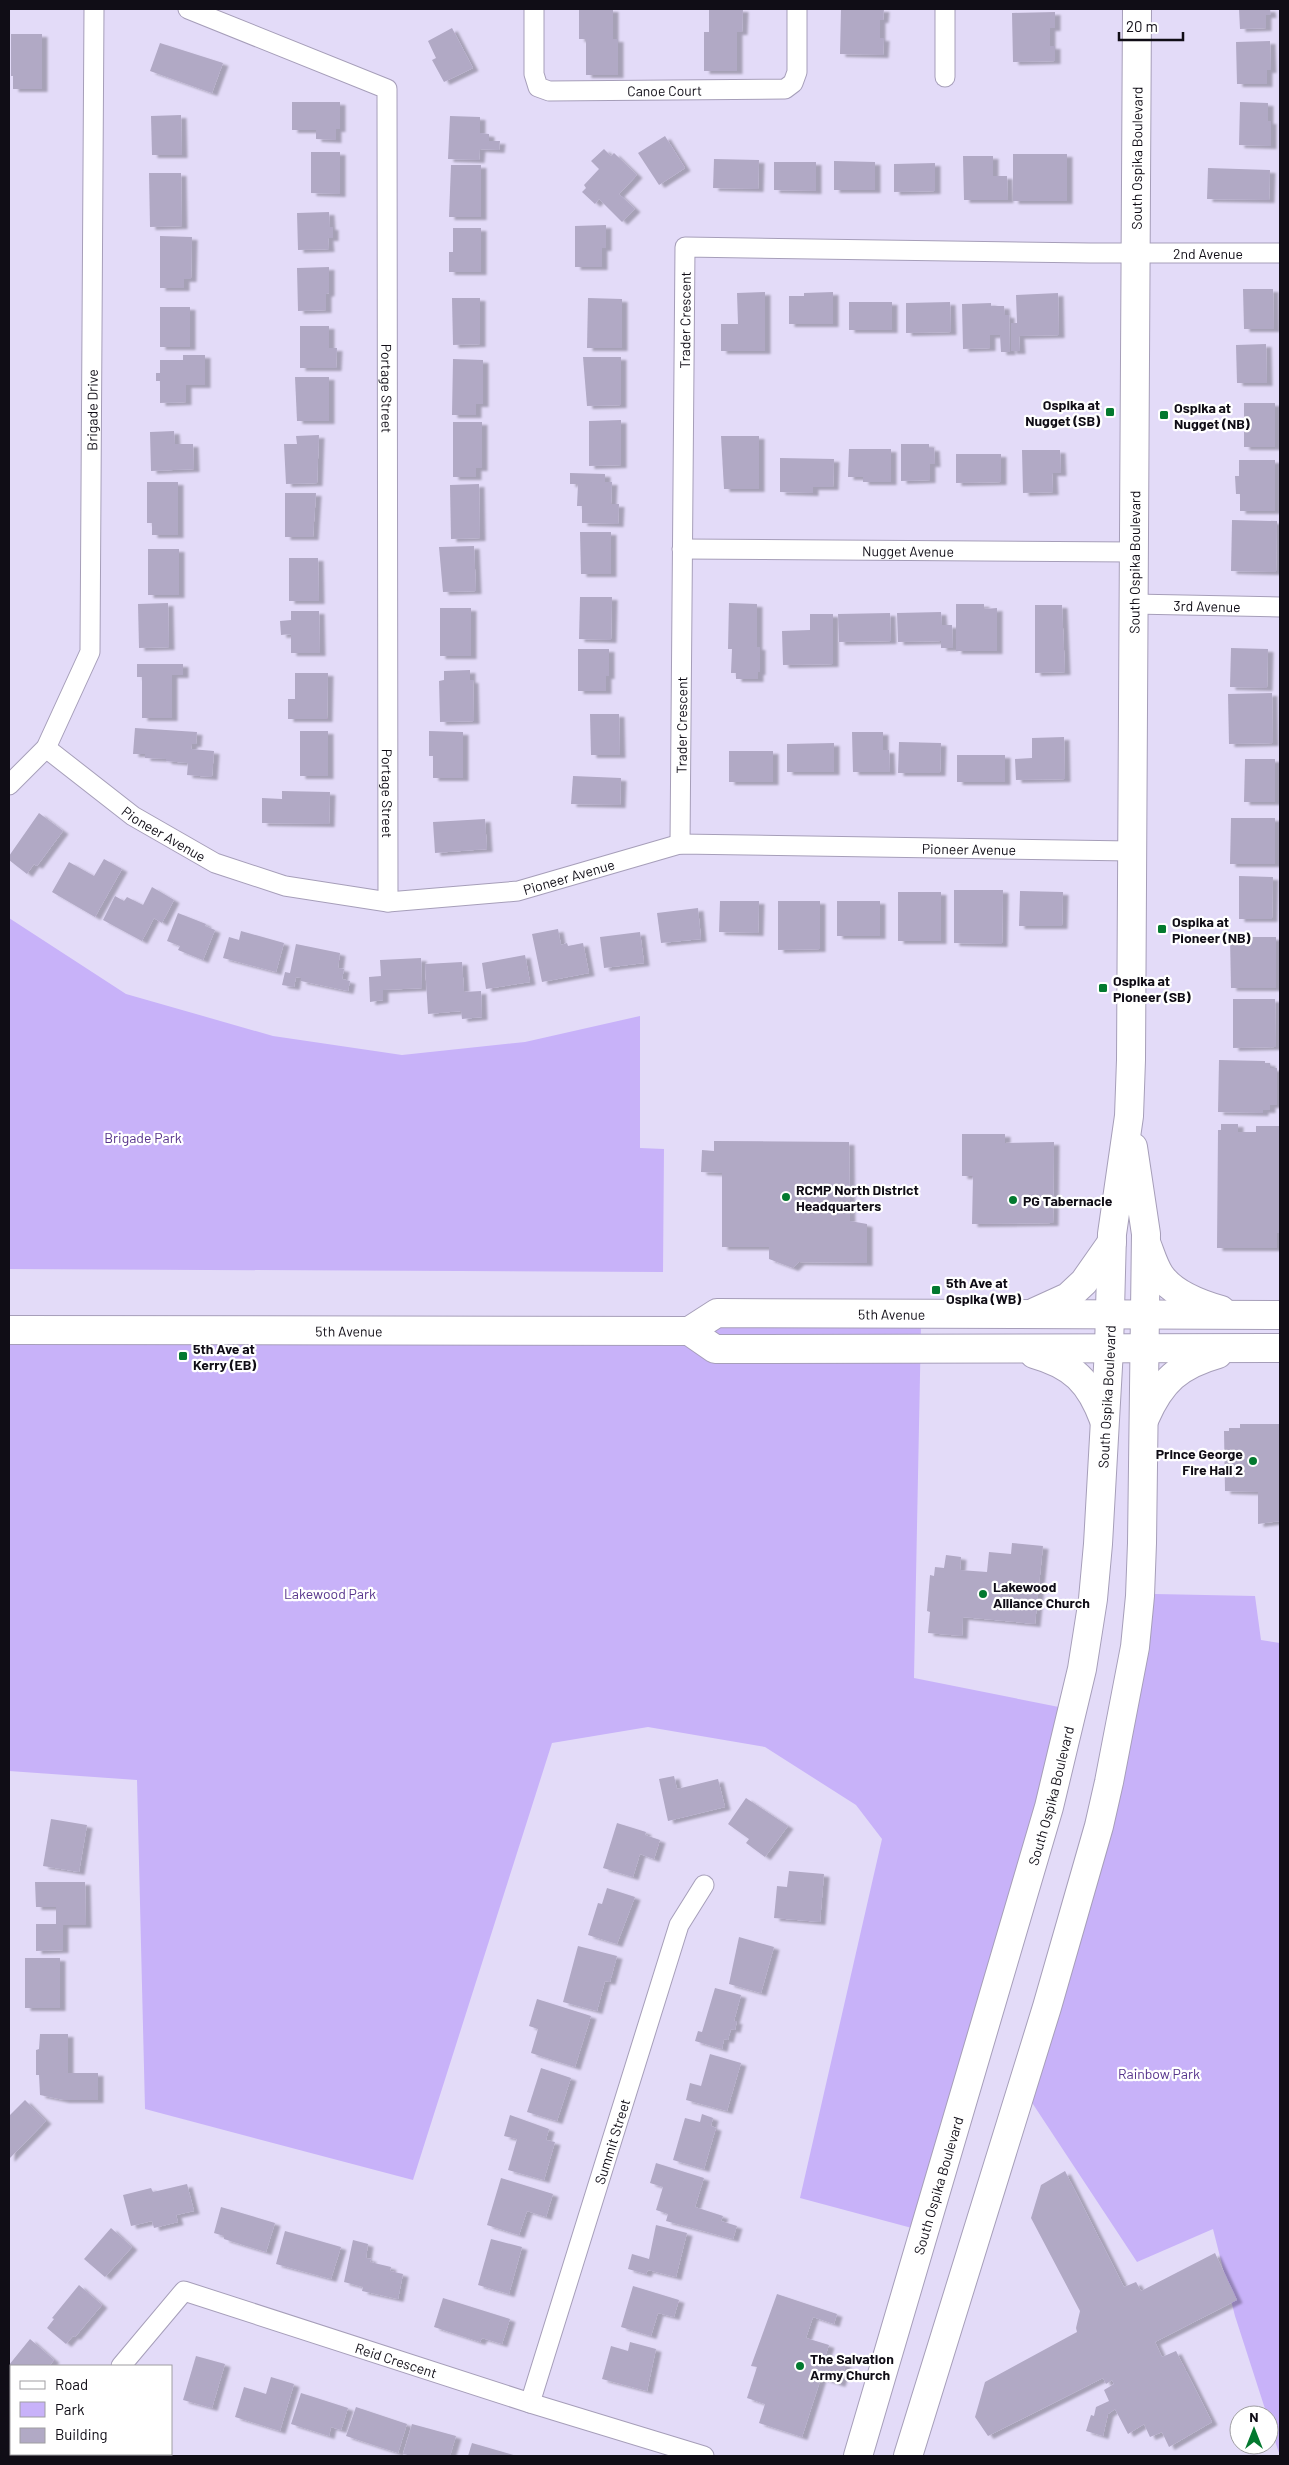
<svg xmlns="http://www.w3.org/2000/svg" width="1289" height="2465" viewBox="0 0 1289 2465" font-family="Barlow,sans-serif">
	<defs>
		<filter id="shadow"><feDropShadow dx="5.5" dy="3" stdDeviation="1" flood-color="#0004"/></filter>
	</defs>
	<rect width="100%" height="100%" fill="#e3dbf8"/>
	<g fill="#c8b2f9">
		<polygon points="9,918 126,994 273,1036 402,1055 525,1042 640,1016 640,1148 664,1149 663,1272 9,1269"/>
		<polygon points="9,1324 921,1325 914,1678 1084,1712 923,2231 800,2198 882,1839 856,1805 765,1747 648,1727 552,1743 413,2180 145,2109 137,1780 9,1771"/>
		<polygon points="1155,1594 1255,1596 1261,1640 1280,1643 1280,2456 1269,2423 1269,2415 1267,2415 1235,2316 1213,2229 1137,2262 1025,2092 1109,1825"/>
	</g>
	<g fill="#b1a9c5" filter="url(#shadow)">
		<polygon points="579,9 613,9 613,39 618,39 618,75 586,75 586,39 579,39"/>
		<polygon points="709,9 743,9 742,32 737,32 737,71 704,71 704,32 709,32"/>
		<polygon points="841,9 884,9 883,20 880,20 880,38 884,38 883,55 840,54"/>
		<polygon points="1239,9 1270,9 1271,15 1266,15 1266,28 1240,29"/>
		<polygon points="1055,12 1055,28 1050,28 1050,46 1055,46 1055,61 1013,62 1012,13"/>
		<polygon points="452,28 473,68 444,82 432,60 436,58 428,41"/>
		<polygon points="11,34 42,34 42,89 13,89 13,76 11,76"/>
		<polygon points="1270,41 1271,70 1267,70 1267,84 1237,84 1236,42"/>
		<polygon points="160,43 223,63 212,93 150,71"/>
		<polygon points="292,102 340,102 340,129 336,129 336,140 316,139 316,130 292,130"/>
		<polygon points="1240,102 1268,103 1268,121 1271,121 1271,146 1239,145"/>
		<polygon points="181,115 182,155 152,155 151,116"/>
		<polygon points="450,116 480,117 480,133 489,134 489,141 500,141 499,150 480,149 479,160 448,159"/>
		<polygon points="665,136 685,168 659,185 638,153"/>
		<polygon points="604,149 611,156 614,153 637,175 619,194 635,209 622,222 599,199 595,204 582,192 586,188 584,185 599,169 591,161"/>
		<polygon points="311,152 340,152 340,194 311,193"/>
		<rect x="1013" y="154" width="54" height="47"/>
		<polygon points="963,156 993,156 993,176 1007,176 1008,200 964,200"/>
		<polygon points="714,159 759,160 758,189 713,188"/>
		<polygon points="834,161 875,162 875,190 834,190"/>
		<polygon points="774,162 816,162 816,191 774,190"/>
		<polygon points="935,163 935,191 894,192 894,164"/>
		<polygon points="451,165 481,165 481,217 449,217"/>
		<polygon points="1208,168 1270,170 1269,200 1207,199"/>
		<polygon points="149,173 181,173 182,226 150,227"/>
		<polygon points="329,212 330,227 333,227 333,238 328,238 329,249 298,250 297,213"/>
		<polygon points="606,225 606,248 602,248 602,267 575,267 575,226"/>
		<polygon points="453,228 481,228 481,272 449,272 449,252 453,252"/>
		<polygon points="160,236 192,237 191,279 184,279 184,288 160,288"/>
		<polygon points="329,267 329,293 326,294 326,310 298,311 297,268"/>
		<polygon points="1243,289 1273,289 1274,329 1244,329"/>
		<polygon points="765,292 765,351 721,351 721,324 738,324 737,293"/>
		<polygon points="833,292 833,324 789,324 789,296 804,296 804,293"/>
		<polygon points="1058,293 1059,335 1019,336 1020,351 1011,351 1011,323 1017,323 1016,295"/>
		<polygon points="452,298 480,298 480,344 453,345"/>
		<polygon points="588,298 622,299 622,348 587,348"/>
		<rect x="849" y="302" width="43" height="28"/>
		<polygon points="950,302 951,332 906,333 906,303"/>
		<polygon points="991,303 991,306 1004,306 1005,315 1009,315 1010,352 1001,352 1000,335 990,335 990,348 963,349 962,304"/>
		<rect x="160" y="307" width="30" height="40"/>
		<polygon points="300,326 329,326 329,348 337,348 336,368 300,368"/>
		<polygon points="1266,344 1267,383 1237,383 1236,345"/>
		<polygon points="183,355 205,355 205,385 186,385 186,402 160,403 160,381 156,381 156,373 160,373 160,360 183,360"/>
		<polygon points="583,357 621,357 621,405 587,406"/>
		<polygon points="453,359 483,360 483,404 476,404 476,415 452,415"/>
		<polygon points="295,377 329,377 329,421 297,421"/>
		<rect x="1244" y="403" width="31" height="44"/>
		<polygon points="621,420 621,465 589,466 589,421"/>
		<polygon points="453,422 482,422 482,468 476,468 476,477 453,477"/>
		<polygon points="174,431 175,444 193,444 194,469 151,471 150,432"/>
		<polygon points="319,435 317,483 286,484 284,444 297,444 296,436"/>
		<polygon points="721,436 759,436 759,489 724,489"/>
		<polygon points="901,444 929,444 929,448 934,448 935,464 930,464 930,480 901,481"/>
		<polygon points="849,449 891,449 891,482 863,482 863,477 848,477"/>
		<polygon points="1022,450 1060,450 1061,473 1052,473 1053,492 1023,493"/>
		<polygon points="956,454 1001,454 1001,482 956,483"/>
		<polygon points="780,458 834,459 833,487 813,487 813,493 780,492"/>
		<polygon points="1239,460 1275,460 1275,511 1240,511 1240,494 1236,494 1235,476 1239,476"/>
		<polygon points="570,473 605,474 605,482 612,482 611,504 619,504 618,524 582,523 582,506 577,506 578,484 570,484"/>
		<polygon points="147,482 178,482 178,535 152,535 152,523 147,523"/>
		<polygon points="479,484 480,538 451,539 450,485"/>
		<polygon points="285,493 316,493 313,537 285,537"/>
		<polygon points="1232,520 1277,521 1276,572 1231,571"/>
		<polygon points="580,532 611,532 611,574 581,574"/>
		<polygon points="474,546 476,591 443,592 439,547"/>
		<rect x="148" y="549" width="31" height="46"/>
		<polygon points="289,558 318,558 319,601 289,601"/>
		<polygon points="580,597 612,597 611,640 579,639"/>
		<polygon points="168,603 169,647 139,648 138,604"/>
		<polygon points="729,603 757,604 757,647 760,647 760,672 758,672 758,679 736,679 736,673 731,673 732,649 728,649"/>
		<polygon points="956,604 984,604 984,609 997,608 997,651 956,651"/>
		<polygon points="1035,605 1062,605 1065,672 1035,673"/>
		<rect x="440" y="608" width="31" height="48"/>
		<polygon points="291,611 319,611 320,653 291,653 291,634 281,635 280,621 291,620"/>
		<polygon points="941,612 942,625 952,625 953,648 941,648 941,641 898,642 897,613"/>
		<polygon points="890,613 891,641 839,642 838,614"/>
		<polygon points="810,614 833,614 833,664 783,665 782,631 810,630"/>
		<polygon points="1231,648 1268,649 1267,688 1230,687"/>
		<polygon points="578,649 609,649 609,676 606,676 606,691 578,691"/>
		<polygon points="137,664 183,664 183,675 172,675 172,718 142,718 142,677 137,677"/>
		<polygon points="470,670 470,680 473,680 474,721 440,722 439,681 444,680 444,671"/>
		<polygon points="295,673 328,673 327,719 288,719 288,699 295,699"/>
		<polygon points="1272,693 1273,743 1229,744 1228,694"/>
		<polygon points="590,714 619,714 620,755 591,755"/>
		<polygon points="135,728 197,732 196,744 192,744 191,749 214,751 212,777 187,775 188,763 166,761 166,759 145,758 145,754 133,754"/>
		<rect x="300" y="731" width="28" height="45"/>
		<polygon points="429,731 463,732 463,778 433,778 433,756 429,756"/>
		<polygon points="852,732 883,732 883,750 889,750 890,772 853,772"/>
		<polygon points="1064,737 1065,779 1016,780 1015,759 1032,758 1032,738"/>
		<polygon points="899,742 941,743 940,773 898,773"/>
		<polygon points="834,743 834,772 787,772 787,744"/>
		<rect x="729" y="751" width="44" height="31"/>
		<rect x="957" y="755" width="48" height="27"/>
		<polygon points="1245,759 1275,759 1275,802 1244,802"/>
		<polygon points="573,776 621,778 620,805 571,804"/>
		<polygon points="282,791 330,792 329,824 262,823 262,798 282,799"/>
		<polygon points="39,813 63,831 37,866 34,864 27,874 9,860 9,856"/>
		<polygon points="1231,818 1275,818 1275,864 1230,864"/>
		<polygon points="485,819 487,849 435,853 433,822"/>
		<polygon points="104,859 122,869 95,917 52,892 69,862 94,876"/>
		<polygon points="1239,876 1273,877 1272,919 1239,919"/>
		<polygon points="152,887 174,900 162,923 154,918 142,941 103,920 115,896 124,901 127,897 143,905"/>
		<polygon points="954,890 1003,890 1002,944 954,943"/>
		<polygon points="1020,891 1063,892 1062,926 1019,926"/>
		<rect x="898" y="892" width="43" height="49"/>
		<polygon points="720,901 759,901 758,933 719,932"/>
		<polygon points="778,901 820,901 820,949 778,950"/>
		<rect x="837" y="901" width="43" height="35"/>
		<polygon points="698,908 701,939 661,943 657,913"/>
		<polygon points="178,913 206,924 205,926 215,930 203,960 178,950 180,946 167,941"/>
		<polygon points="558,929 561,945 567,943 568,946 583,943 589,973 542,982 532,934"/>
		<polygon points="241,931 284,943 276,972 223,958 229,937 239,940"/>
		<polygon points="640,932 644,963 604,968 600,937"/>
		<polygon points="1230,937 1276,937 1276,988 1231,988"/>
		<polygon points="296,944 340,953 338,968 344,969 342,979 350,981 348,991 301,981 301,978 296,977 294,987 282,985 285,972 290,973"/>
		<polygon points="525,955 530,982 486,989 482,963"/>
		<polygon points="421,958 422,988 383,990 383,1000 370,1002 369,977 381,976 380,960"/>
		<polygon points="462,962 464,992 481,991 482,1017 462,1019 461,1011 428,1014 425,964"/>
		<polygon points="1233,999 1275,999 1276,1047 1233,1048"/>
		<polygon points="1219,1060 1265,1061 1265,1063 1270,1063 1270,1068 1277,1068 1277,1105 1270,1105 1270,1110 1263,1110 1263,1113 1218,1112"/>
		<polygon points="1221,1124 1238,1124 1238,1132 1256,1132 1256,1126 1280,1126 1280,1233 1277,1233 1277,1248 1217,1248 1218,1130 1221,1130"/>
		<polygon points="962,1134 1005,1134 1005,1143 1054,1142 1053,1223 972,1224 973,1176 962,1176"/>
		<polygon points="714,1141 849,1142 850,1221 867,1224 867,1263 799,1262 793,1268 769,1259 769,1247 722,1247 722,1173 701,1172 702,1150 714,1151"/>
		<polygon points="1240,1424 1280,1424 1280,1521 1258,1524 1258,1492 1225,1491 1224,1431 1229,1431 1229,1428 1240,1428"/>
		<polygon points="1012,1543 1043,1546 1035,1624 963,1617 962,1636 928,1633 930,1612 927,1611 930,1575 934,1576 935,1567 944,1568 946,1555 961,1557 960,1570 987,1572 989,1552 1011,1554"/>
		<polygon points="674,1776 677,1789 718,1779 725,1807 668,1821 659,1779"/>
		<polygon points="746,1798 788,1826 765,1857 746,1843 749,1839 728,1824"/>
		<polygon points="51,1819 87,1825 79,1872 43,1866"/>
		<polygon points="617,1823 646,1832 645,1835 660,1840 654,1859 640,1854 633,1877 603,1868"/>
		<polygon points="789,1871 824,1874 820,1922 774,1918 777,1886 787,1887"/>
		<polygon points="35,1882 85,1882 86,1925 63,1925 63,1950 36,1951 36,1924 56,1924 56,1907 36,1907"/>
		<polygon points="607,1888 635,1897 617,1944 588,1935 598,1903 602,1904"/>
		<polygon points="739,1937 774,1947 761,1993 729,1984"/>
		<polygon points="578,1946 617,1956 610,1982 605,1981 597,2011 563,2002"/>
		<rect x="25" y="1958" width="35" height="50"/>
		<polygon points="715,1988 741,1995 734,2021 737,2021 735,2030 731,2029 728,2040 724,2039 722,2049 695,2041 698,2031 702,2032"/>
		<polygon points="537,1999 591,2016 575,2067 531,2053 538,2029 529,2026"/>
		<polygon points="40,2034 68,2034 68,2073 98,2073 98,2100 64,2100 40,2095 39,2075 36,2075 36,2050 39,2049"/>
		<polygon points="710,2054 741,2063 727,2111 686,2100 690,2083 701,2086"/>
		<polygon points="541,2068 571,2078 557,2121 527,2112"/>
		<polygon points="25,2100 46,2121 9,2159 9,2116"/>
		<polygon points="702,2114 713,2118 711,2126 716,2128 704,2169 673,2160 685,2118 700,2122"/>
		<polygon points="510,2115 549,2129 546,2140 555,2142 544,2180 508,2170 517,2139 504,2136"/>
		<polygon points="656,2163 704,2178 695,2207 723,2216 721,2221 737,2226 733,2239 666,2221 668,2214 656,2210 663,2187 650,2183"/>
		<polygon points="1065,2171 1124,2287 1136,2282 1141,2291 1215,2253 1237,2300 1155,2342 1162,2357 1176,2351 1212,2422 1169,2447 1162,2432 1150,2437 1144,2424 1128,2434 1115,2409 1108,2414 1103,2436 1086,2431 1091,2415 1094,2416 1096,2407 1109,2401 1104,2390 1114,2384 1112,2380 1106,2384 1103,2378 988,2436 975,2417 985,2382 1077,2332 1076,2328 1080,2311 1031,2218 1041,2185"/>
		<polygon points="501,2178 553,2194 546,2217 527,2211 519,2235 487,2225"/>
		<polygon points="187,2184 194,2211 176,2215 178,2222 154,2228 152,2221 131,2226 123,2195 151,2188 153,2192"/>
		<polygon points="221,2207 275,2223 266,2252 224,2239 224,2236 214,2233"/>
		<polygon points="656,2225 687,2233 676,2277 648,2270 646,2274 628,2269 632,2254 649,2259"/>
		<polygon points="111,2228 132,2247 105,2277 84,2259"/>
		<polygon points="285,2231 341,2247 331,2279 276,2264"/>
		<polygon points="491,2239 522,2247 509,2294 478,2285"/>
		<polygon points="353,2240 368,2244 366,2258 371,2259 370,2262 391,2267 390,2271 403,2274 398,2299 362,2291 363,2287 344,2282"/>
		<polygon points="79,2285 102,2305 75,2337 73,2336 66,2344 47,2328 54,2319 52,2318"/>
		<polygon points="633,2286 679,2300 674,2317 658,2313 651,2336 621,2327"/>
		<polygon points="777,2294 837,2314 834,2324 813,2317 806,2338 829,2345 825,2357 846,2364 840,2384 821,2378 802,2437 759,2423 765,2404 747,2398 757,2367 751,2366"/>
		<polygon points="443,2298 510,2319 502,2344 482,2338 480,2342 434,2327"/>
		<polygon points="30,2339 54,2360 49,2366 11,2366 11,2380 9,2378 9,2365"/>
		<polygon points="630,2342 656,2349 647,2391 602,2379 611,2346 628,2351"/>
		<polygon points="196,2356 225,2364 212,2408 183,2400"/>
		<polygon points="271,2377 294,2384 280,2431 235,2417 244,2387 266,2394"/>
		<polygon points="9,2393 11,2394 11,2428 9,2432"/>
		<polygon points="301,2393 348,2408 341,2430 331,2427 329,2436 291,2424"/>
		<polygon points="356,2407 407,2424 398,2453 346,2436"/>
		<polygon points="412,2424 456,2436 450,2456 412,2456 403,2454"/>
		<polygon points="472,2443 517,2456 468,2456"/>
	</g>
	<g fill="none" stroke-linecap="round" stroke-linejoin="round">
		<g stroke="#a69eb9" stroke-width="21">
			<g id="street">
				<path id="s1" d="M 188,9 L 387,89 L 388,902"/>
				<path id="s2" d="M 534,9 L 534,74 L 538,87 L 549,91 L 785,89 L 793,83 L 797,72 L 797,9"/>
				<polyline points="945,77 945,9"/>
				<path id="s3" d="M 682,549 L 1133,552"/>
				<path id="s4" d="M 1133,604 L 1280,607"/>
				<path id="s5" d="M 46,748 L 133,816 L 215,863 L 285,886 L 388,902 L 518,891 L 680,844 L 1131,851"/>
				<path id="s6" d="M 9,785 L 46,748 L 90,652 L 94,9"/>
				<path id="s7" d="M 680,844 L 685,247 L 1090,253 L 1280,253"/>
				<path id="s8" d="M 121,2366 L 184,2291 L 530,2403 L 704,2456"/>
				<path id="s9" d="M 530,2403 L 679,1925 L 704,1885"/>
				<polyline points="45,2456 47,2454"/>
			</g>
		</g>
		<g stroke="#a69eb9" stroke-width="30">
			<g id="secondary">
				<path d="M 1147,1245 C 1151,1255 1154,1266 1160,1275 C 1173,1294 1200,1304 1221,1310"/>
				<polyline points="1035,1312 1068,1297 1084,1282 1112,1242"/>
				<path id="s10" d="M 9,1330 L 689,1331 L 717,1313 L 1280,1315"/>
				<polyline points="689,1331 715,1349 1280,1348"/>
				<path d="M 1034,1354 C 1073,1365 1090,1382 1104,1420"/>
				<path d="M 1145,1418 C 1161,1381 1179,1365 1218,1354"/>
				<path id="s11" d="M 858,2456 L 1049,1807 L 1082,1669 L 1093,1599 L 1098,1544 L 1109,1349 L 1112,1234 L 1129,1116 L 1131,1060 L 1137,9"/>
				<polyline points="908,2456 1047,2007 1099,1826 1109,1782 1135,1647 1140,1596 1142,1543 1146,1234 1133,1147"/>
			</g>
		</g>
		<use href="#street" stroke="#fff" stroke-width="19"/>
		<use href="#secondary" stroke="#fff" stroke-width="28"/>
	</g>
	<g fill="#03792f" stroke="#fff" stroke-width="2">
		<rect x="1105" y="407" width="10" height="10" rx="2.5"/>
		<rect x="1159" y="410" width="10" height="10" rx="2.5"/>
		<rect x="1157" y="924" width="10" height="10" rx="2.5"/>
		<rect x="1098" y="983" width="10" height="10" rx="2.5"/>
		<circle cx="786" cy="1197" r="5"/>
		<circle cx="1013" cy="1200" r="5"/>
		<rect x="931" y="1285" width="10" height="10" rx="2.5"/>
		<rect x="178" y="1351" width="10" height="10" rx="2.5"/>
		<circle cx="1253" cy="1461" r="5"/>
		<circle cx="983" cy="1594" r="5"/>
		<circle cx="800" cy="2366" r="5"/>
	</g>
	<g text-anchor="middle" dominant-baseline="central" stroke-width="4.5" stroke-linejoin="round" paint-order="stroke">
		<g font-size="14" fill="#100d16" stroke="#fff">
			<text stroke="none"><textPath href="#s2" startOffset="206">Canoe Court</textPath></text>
			<text stroke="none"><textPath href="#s11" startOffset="2332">South Ospika Boulevard</textPath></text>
			<text stroke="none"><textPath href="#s7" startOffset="1120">2nd Avenue</textPath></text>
			<text stroke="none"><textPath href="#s7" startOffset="524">Trader Crescent</textPath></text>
			<text stroke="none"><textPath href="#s1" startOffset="514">Portage Street</textPath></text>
			<text stroke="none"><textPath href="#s6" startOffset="400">Brigade Drive</textPath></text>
			<text stroke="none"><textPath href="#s3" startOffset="226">Nugget Avenue</textPath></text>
			<text stroke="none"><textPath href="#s11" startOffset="1928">South Ospika Boulevard</textPath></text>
			<text stroke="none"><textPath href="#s4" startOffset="74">3rd Avenue</textPath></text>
			<text stroke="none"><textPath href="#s7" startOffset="119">Trader Crescent</textPath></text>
			<text stroke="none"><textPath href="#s1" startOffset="919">Portage Street</textPath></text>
			<text stroke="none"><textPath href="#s5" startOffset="146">Pioneer Avenue</textPath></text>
			<text stroke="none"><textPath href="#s5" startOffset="971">Pioneer Avenue</textPath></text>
			<text stroke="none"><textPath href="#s5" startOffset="566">Pioneer Avenue</textPath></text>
			<text stroke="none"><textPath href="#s10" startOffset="888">5th Avenue</textPath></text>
			<text stroke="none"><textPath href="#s10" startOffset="340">5th Avenue</textPath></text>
			<text stroke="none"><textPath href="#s11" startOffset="1092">South Ospika Boulevard</textPath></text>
			<text stroke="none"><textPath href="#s11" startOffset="688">South Ospika Boulevard</textPath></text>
			<text stroke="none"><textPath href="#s9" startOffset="274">Summit Street</textPath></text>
			<text stroke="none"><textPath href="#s11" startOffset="282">South Ospika Boulevard</textPath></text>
			<text stroke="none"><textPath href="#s8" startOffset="321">Reid Crescent</textPath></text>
		</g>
		<g font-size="14" font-weight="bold" fill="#100d16" stroke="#fff" text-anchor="start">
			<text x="1100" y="404" text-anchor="end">Ospika at<tspan x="1100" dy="16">Nugget (SB)</tspan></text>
			<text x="1174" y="407">Ospika at<tspan x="1174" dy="16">Nugget (NB)</tspan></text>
			<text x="1172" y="921">Ospika at<tspan x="1172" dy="16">Pioneer (NB)</tspan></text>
			<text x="1113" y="980">Ospika at<tspan x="1113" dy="16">Pioneer (SB)</tspan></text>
			<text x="796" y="1189">RCMP North District<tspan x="796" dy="16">Headquarters</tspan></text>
			<text x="1023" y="1200">PG Tabernacle</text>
			<text x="946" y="1282">5th Ave at<tspan x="946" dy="16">Ospika (WB)</tspan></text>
			<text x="193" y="1348">5th Ave at<tspan x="193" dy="16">Kerry (EB)</tspan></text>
			<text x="1243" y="1453" text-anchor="end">Prince George<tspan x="1243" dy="16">Fire Hall 2</tspan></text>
			<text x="993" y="1586">Lakewood<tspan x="993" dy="16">Alliance Church</tspan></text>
			<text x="810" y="2358">The Salvation<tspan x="810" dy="16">Army Church</tspan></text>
		</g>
		<g font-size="14" fill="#57348c" stroke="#fff">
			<text x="143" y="1137">Brigade Park</text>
			<text x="330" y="1593">Lakewood Park</text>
			<text x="1159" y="2073">Rainbow Park</text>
		</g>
	</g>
	<rect width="1289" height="2465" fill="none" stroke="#100d16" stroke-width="20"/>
	<rect x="10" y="2365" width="162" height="90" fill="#ffffff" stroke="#9f9ea2"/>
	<rect x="20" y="2381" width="25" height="8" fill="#ffffff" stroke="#9f9ea2"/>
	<text x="55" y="2390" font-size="15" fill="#100d16">Road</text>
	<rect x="20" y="2402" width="25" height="15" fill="#c8b2f9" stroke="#9f9ea2"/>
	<text x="55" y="2415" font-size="15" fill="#100d16">Park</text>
	<rect x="20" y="2428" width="25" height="15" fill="#b1a9c5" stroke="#9f9ea2"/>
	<text x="55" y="2440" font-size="15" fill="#100d16">Building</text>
	<g transform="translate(1254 2430)"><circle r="24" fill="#ffffff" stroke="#9f9ea2"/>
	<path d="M0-4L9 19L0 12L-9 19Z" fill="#03792f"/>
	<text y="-8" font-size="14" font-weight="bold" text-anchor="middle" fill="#100d16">N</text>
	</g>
	<path d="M1119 32v8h64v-8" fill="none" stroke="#100d16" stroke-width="2.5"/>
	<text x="1126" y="32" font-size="15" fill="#100d16" stroke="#ffffff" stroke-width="4" paint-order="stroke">20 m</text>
</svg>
